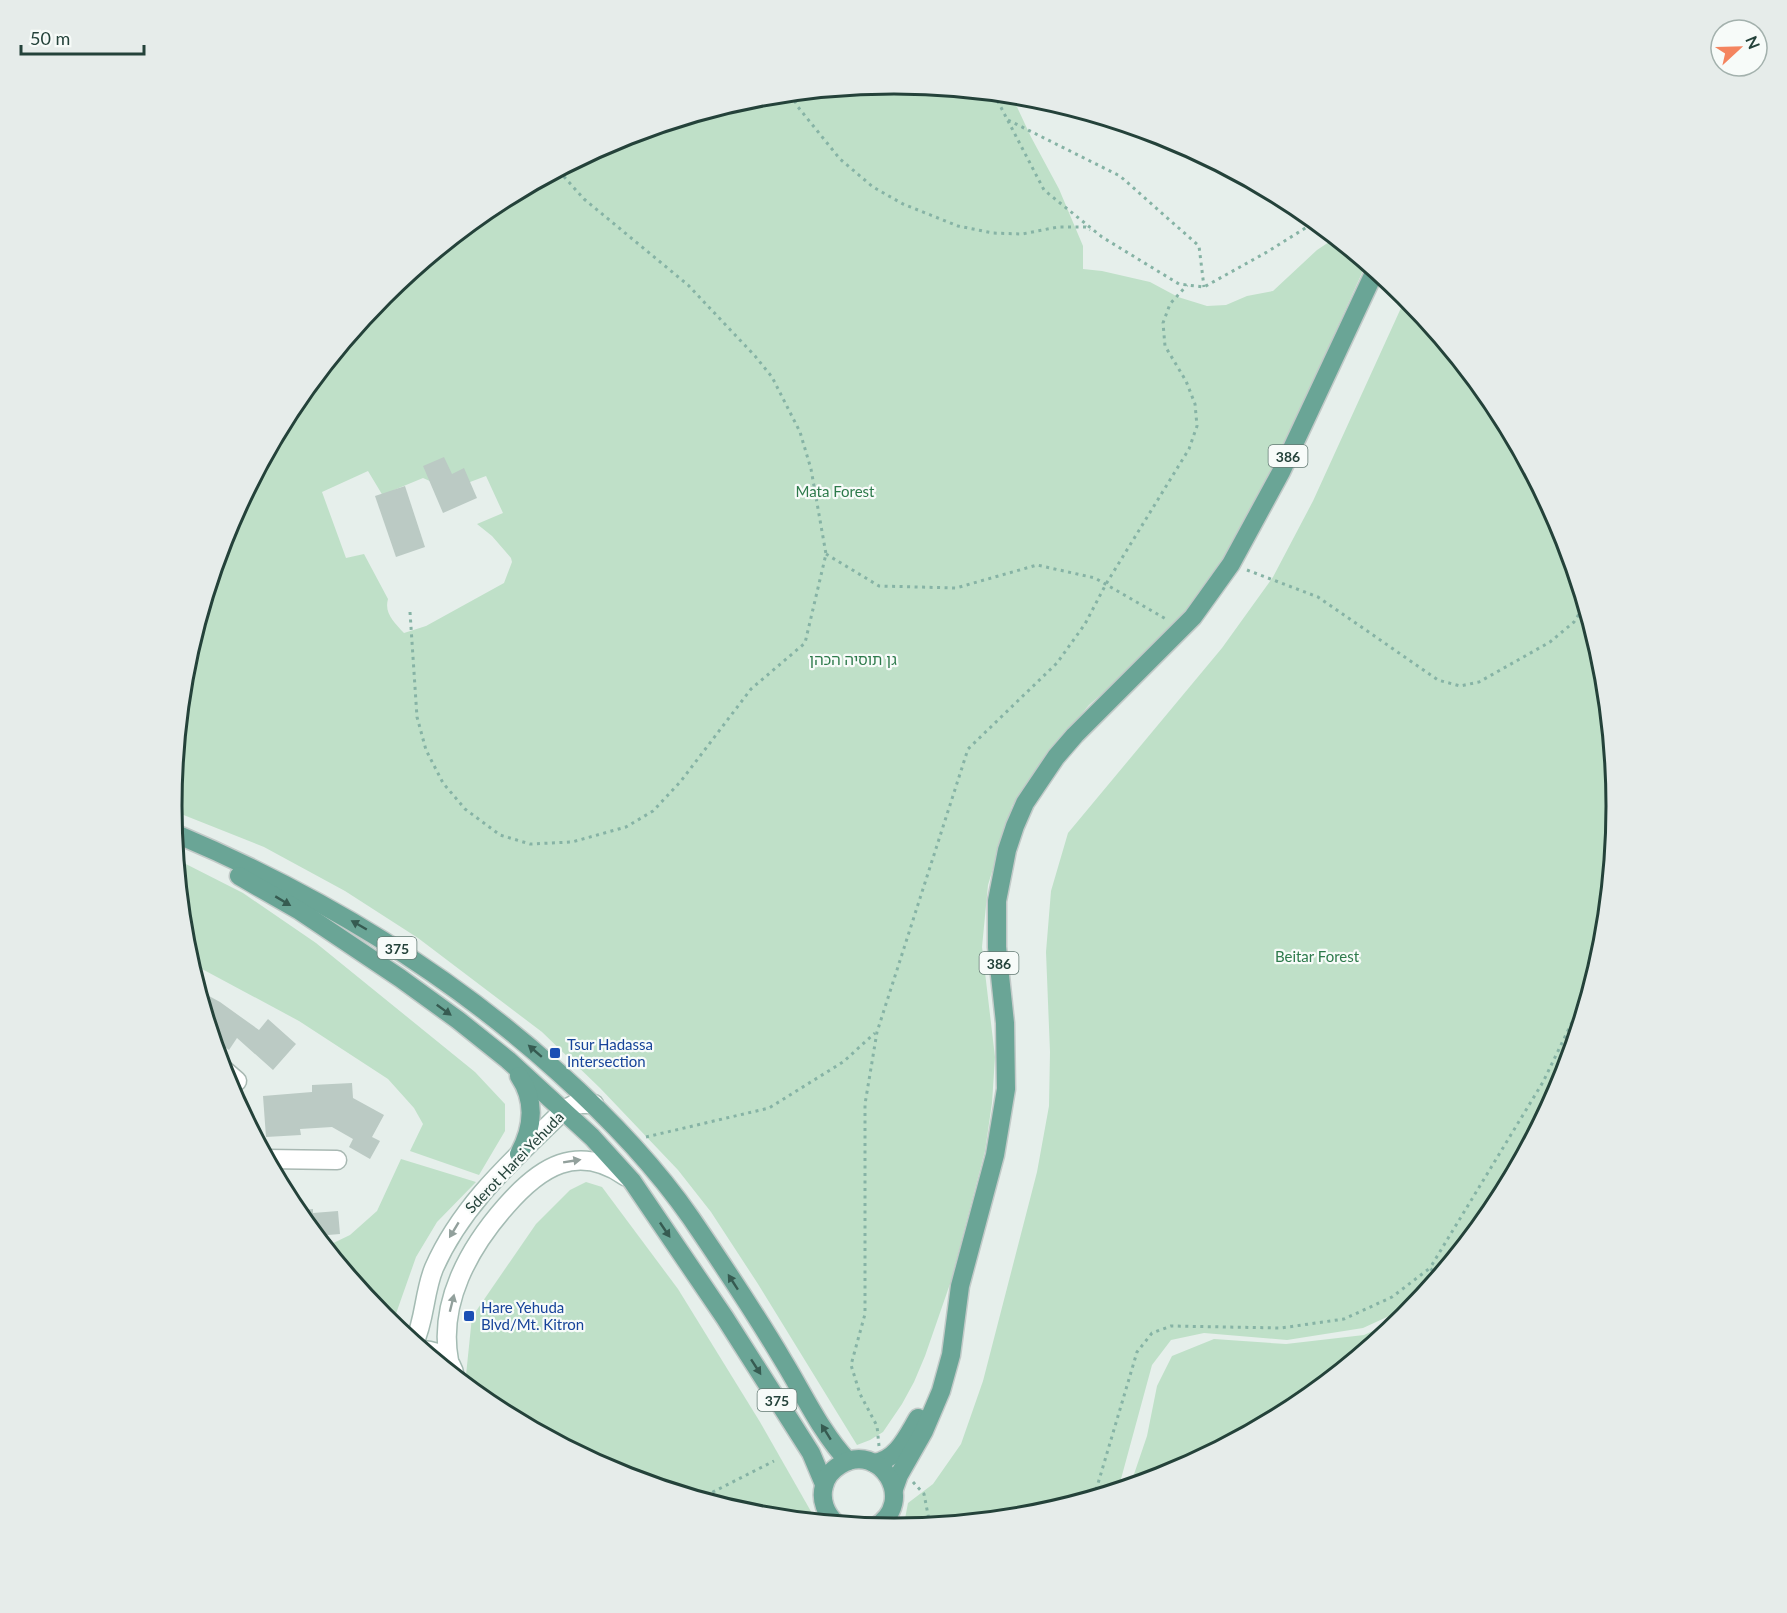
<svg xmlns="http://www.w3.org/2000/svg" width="1787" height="1613" viewBox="0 0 1787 1613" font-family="Lato,'Noto Sans Hebrew',sans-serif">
	<rect width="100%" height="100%" fill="#e6efeb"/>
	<g fill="#bfe0c8" fill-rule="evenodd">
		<path d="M 894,84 L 1012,96 L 1031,137 L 1059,189 L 1083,246 L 1083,269 L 1102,271 L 1150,282 L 1178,297 L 1207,306 L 1226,305 L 1247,296 L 1273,291 L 1317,250 L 1335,238 L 1366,264 L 1267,484 L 1214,577 L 1171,633 L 1089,705 L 1047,756 L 1012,806 L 988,885 L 982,947 L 995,1057 L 992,1103 L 985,1151 L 951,1281 L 925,1356 L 914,1382 L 902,1404 L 883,1432 L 870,1440 L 857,1445 L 758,1284 L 711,1212 L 678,1170 L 600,1088 L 542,1032 L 418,938 L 345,891 L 264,847 L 171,810 L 171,806 L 185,665 L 226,530 L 293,405 L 383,295 L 492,206 L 617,139 L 753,98 ZM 368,471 L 389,506 L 394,490 L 423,478 L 441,486 L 446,491 L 486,476 L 503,513 L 477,524 L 492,536 L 511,558 L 512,562 L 504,583 L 426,626 L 404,633 C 394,622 384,613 388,599 L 364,554 L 346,558 L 322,492 Z"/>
		<polygon points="1406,297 1494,405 1561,530 1602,666 1616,807 1602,948 1561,1083 1494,1208 1424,1294 1411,1306 1363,1328 1287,1340 1204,1333 1171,1340 1152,1365 1118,1490 1034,1515 906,1528 904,1524 908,1503 933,1484 961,1444 983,1381 1037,1172 1049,1106 1050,1052 1046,952 1051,891 1068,833 1222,648 1273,577 1313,501"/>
		<polygon points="176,859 243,893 316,943 475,1072 505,1104 505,1131 479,1175 410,1151 423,1124 414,1108 388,1079 299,1021 189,962 185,947"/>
		<polygon points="401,1159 476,1182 437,1222 416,1257 392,1325 382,1317 325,1247 350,1235 377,1211"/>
		<polygon points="586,1182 602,1187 678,1289 760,1422 817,1522 752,1515 617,1474 492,1407 465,1385 472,1317 536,1224 570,1190"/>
		<polygon points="1404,1317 1295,1407 1170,1474 1130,1486 1147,1436 1157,1386 1172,1356 1214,1339 1286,1344 1364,1335"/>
	</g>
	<g fill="#bbcac4">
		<polygon points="444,457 452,474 464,468 477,498 443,513 423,466"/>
		<polygon points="405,486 425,547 396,557 375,496"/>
		<polygon points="198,990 220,1002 259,1030 268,1019 296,1044 273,1070 237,1038 229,1050 212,1038"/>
		<polygon points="352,1083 353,1098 384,1115 372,1137 380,1141 370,1159 349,1147 353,1139 332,1127 300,1129 301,1135 266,1137 263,1096 312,1092 312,1085"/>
		<polygon points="313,1209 313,1213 338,1211 340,1234 316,1236 295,1211"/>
	</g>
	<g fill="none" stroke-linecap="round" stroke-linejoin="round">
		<g stroke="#a8b8b2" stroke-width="21">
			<g id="street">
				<polyline points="222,1068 237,1081"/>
				<polyline points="267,1159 337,1160"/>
			</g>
		</g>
		<g stroke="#a4bbb3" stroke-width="21">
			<g id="secondary">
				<path d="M 414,1343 C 425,1320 424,1292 434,1268 C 462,1204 514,1159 564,1110 L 575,1104 L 594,1104"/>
				<path d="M 423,1350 C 439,1351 452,1359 455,1377"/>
				<path d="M 449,1361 C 438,1303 469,1248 506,1206 C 540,1167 577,1143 625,1176"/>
			</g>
		</g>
		<g stroke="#c2cac8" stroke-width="21">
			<g id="primary">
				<path d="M 174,833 C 314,892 445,970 558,1072 C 607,1116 653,1163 691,1218 C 723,1265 755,1313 784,1362 C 803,1393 822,1434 848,1461"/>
				<polyline points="239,876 300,911 400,978 458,1020 508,1060 592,1137 632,1181 725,1318 811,1453 824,1484"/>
				<path d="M 519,1076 C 536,1101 533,1128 519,1154"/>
				<path d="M 874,1463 C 897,1460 907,1436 918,1418"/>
				<polyline points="894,1489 899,1475 924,1431 941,1391 951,1355 960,1286 995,1155 1006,1089 1005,1023 997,947 997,901 1007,850 1015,826 1025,803 1056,757 1075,735 1193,617 1231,564 1281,472 1375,271"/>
				<path d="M 836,1523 C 826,1514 820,1500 824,1486 C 826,1477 832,1470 840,1465 C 880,1440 918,1502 875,1527"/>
			</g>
		</g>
		<g stroke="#86b3a5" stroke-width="3" stroke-dasharray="3 4.5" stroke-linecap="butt">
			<polyline points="791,94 798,107 840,159 873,187 903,204 958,226 993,233 1022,234 1058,227 1086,227 1090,230"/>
			<polyline points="994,94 1044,190 1102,237 1179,284 1204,287 1267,252 1315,222"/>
			<polyline points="1008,120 1120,176 1199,246 1204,287"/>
			<polyline points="826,554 879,586 956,588 1037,565 1095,578 1166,619"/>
			<polyline points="1247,570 1318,597 1438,680 1460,686 1479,682 1550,642 1574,622 1584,606"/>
			<polyline points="410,612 417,717 426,750 443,783 465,809 500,835 530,844 572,842 626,827 653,811 681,781 751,689 805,643 826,554 811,469 800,432 772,377 755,356 688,285 584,199 558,170"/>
			<polyline points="646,1137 769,1108 843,1062 875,1033"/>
			<polyline points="1438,1276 1430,1268 1543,1082 1591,983"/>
			<polyline points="879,1446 877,1426 860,1394 851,1365 865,1314 865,1104 877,1032 968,749 1057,663 1085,624 1106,584 1189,449 1197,426 1195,404 1186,381 1165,346 1163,323 1170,304 1187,285"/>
			<polyline points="913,1482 924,1494 930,1525"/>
			<polyline points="1094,1497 1137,1352 1152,1333 1171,1326 1281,1328 1344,1319 1392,1297 1430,1268"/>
			<polyline points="699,1499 774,1461"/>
		</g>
		<use href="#street" stroke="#fff" stroke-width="18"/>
		<use href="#secondary" stroke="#fff" stroke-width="18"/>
		<use href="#primary" stroke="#6aa596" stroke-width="18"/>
	</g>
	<defs><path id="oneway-solid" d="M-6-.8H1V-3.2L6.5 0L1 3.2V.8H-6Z" transform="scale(1.5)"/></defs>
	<g fill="#365b51">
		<use href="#oneway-solid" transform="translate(283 901) rotate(31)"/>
		<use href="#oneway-solid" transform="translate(359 925) rotate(-150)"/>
		<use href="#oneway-solid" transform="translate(444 1010) rotate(36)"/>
		<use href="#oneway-solid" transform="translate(535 1051) rotate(-139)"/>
		<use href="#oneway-solid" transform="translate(665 1230) rotate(56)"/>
		<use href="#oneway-solid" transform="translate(733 1282) rotate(-123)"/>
		<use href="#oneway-solid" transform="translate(756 1367) rotate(57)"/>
		<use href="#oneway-solid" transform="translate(826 1432) rotate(-122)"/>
	</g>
	<g fill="#92a09c">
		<use href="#oneway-solid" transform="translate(572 1161) rotate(-9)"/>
		<use href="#oneway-solid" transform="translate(454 1230) rotate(121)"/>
		<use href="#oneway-solid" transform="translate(452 1303) rotate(-76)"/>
	</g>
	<g fill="#1a4fb4" stroke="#f7fbf9" stroke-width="2">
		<rect x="549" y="1047" width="12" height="12" rx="3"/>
		<rect x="463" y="1310" width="12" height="12" rx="3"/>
	</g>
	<g text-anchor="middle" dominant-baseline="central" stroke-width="4.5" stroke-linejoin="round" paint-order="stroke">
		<g fill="#f7fbf9" stroke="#637a73" stroke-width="1.5">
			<rect x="1268.5" y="445" width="39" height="22" rx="4.5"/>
			<rect x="377.5" y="937" width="39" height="22" rx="4.5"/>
			<rect x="979.5" y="952" width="39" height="22" rx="4.5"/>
			<rect x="757.5" y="1389" width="39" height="22" rx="4.5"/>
		</g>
		<g font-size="14" font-weight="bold" fill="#24423a">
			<text x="1288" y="456">386</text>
			<text x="397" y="948">375</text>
			<text x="999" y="963">386</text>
			<text x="777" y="1400">375</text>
		</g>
		<g font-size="15" fill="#2d7a4b" stroke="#f7fbf9">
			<text x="835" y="491">Mata Forest</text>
			<text x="853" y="659">גן תוסיה הכהן</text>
			<text x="1317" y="956">Beitar Forest</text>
		</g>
		<g font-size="15" fill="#164399" stroke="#f7fbf9" text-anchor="start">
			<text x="567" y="1044">Tsur Hadassa<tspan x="567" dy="17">Intersection</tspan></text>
			<text x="481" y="1307">Hare Yehuda<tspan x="481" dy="17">Blvd/Mt. Kitron</tspan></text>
		</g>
		<g font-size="15" fill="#24423a" stroke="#f7fbf9">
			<text transform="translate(514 1162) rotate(-46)">Sderot Harei Yehuda</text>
		</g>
	</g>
	<path d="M0 0H1787V1613H0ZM182 806a712 712 0 1 1 1424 0a712 712 0 1 1-1424 0Z" fill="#e6ecea" fill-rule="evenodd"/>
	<path fill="none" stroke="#24423a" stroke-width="3" d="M182 806a712 712 0 1 1 1424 0a712 712 0 1 1-1424 0Z"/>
	<g transform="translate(1739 48) rotate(68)"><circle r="28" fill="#f7fbf9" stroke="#a3b1ad" stroke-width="1.5"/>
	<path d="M0-4.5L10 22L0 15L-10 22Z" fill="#f4845f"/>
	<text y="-9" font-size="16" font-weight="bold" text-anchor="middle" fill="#24423a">N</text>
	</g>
	<path d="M21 45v9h123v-9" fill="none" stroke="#24423a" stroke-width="3"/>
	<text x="30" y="45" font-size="18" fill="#24423a" stroke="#f7fbf9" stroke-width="4.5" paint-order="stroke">50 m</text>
</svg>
